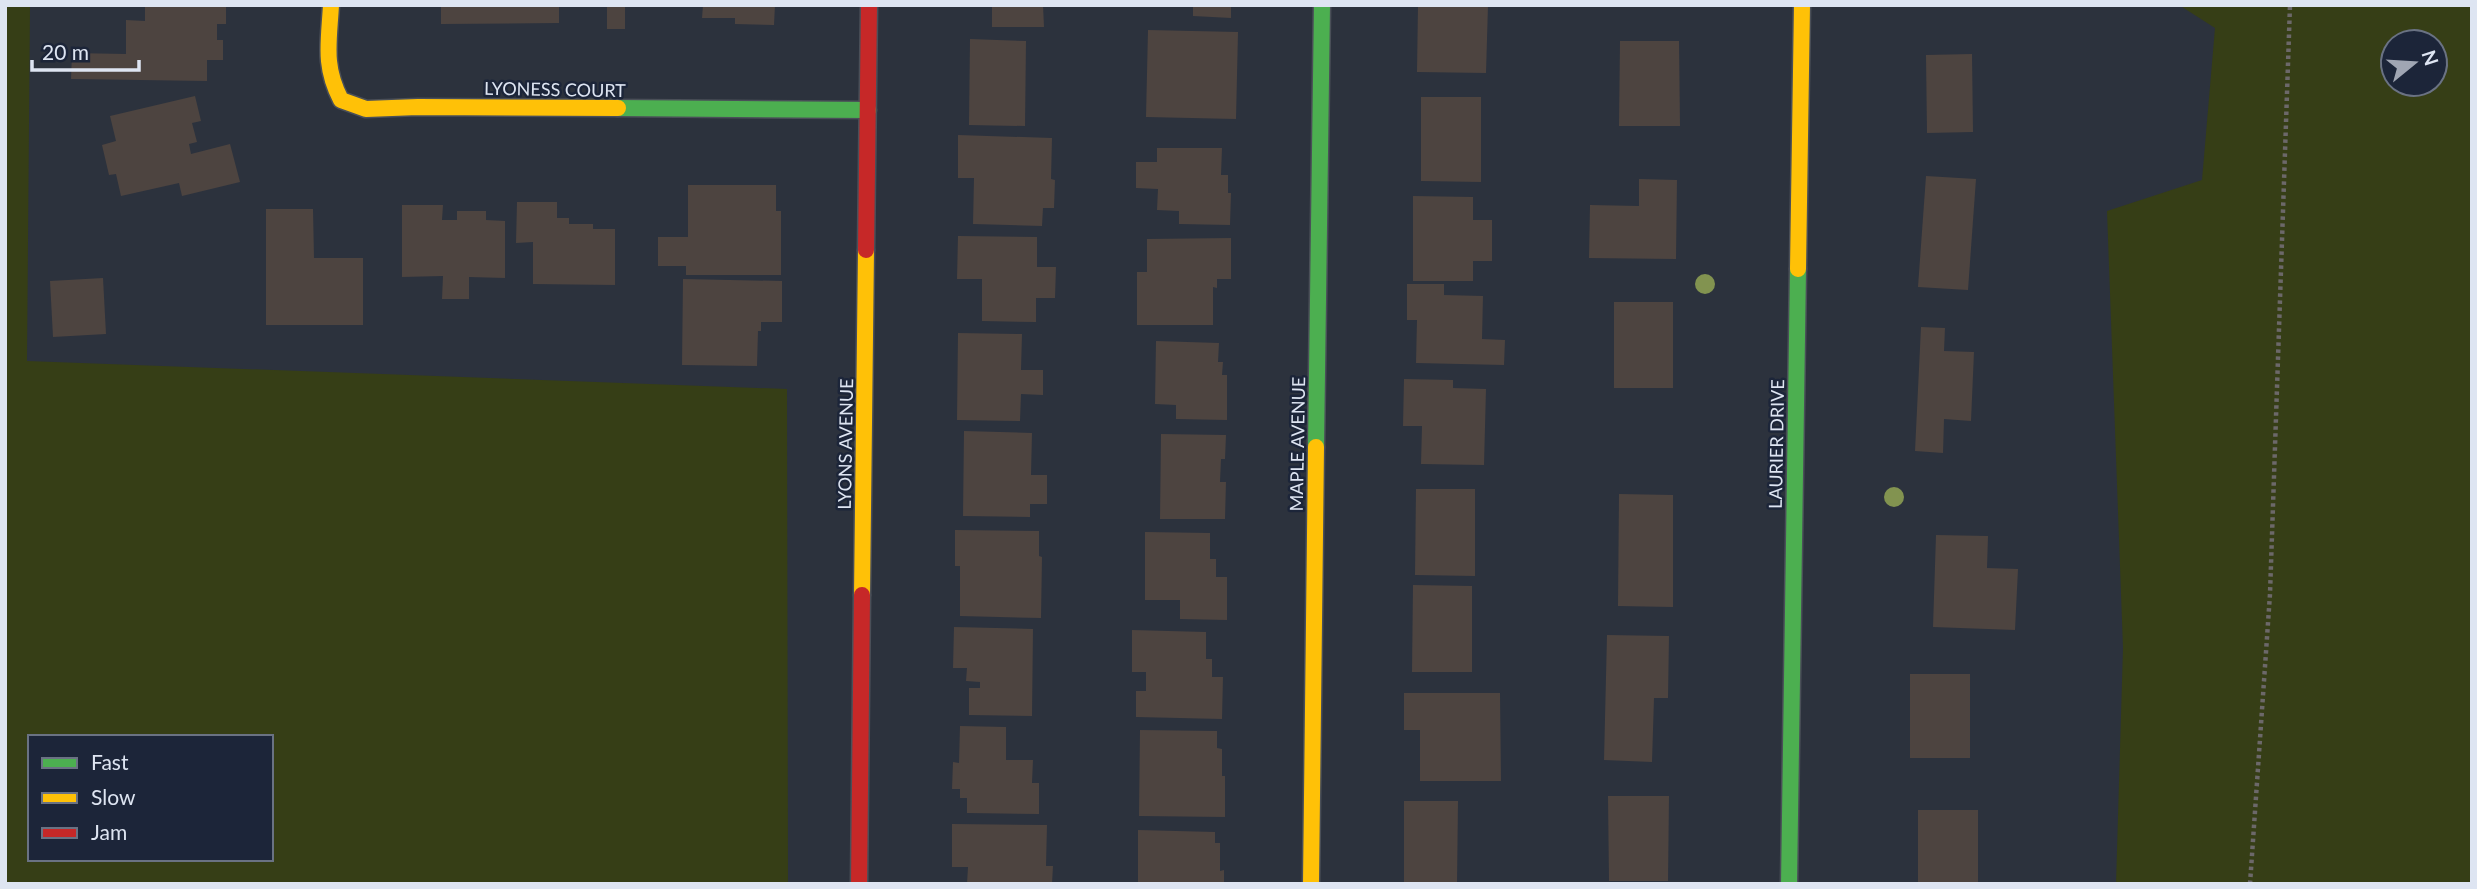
<svg xmlns="http://www.w3.org/2000/svg" width="2477" height="889" viewBox="0 0 2477 889" font-family="Lato,sans-serif">
	<rect width="100%" height="100%" fill="#2c323d"/>
	<g fill="#363e16" fill-rule="evenodd">
		<path d="M 5,5 L 30,5 L 27,361 L 787,389 L 788,884 L 5,884 ZM 30,737 L 271,737 L 271,859 L 30,859 Z"/>
		<path d="M 2179,5 L 2472,5 L 2472,884 L 2116,884 L 2123,648 L 2107,211 L 2202,180 L 2215,28 ZM 2393,42 L 2435,42 L 2435,84 L 2393,84 Z"/>
	</g>
	<g fill="#4d4440">
		<polygon points="145,5 226,5 226,24 217,24 217,40 223,40 223,60 207,60 207,81 71,79 72,53 126,54 126,20 145,21"/>
		<polygon points="441,5 559,5 559,23 441,24"/>
		<rect x="607" y="5" width="18" height="24"/>
		<polygon points="703,5 775,5 774,25 735,24 735,18 702,18"/>
		<polygon points="992,5 1043,5 1044,27 992,27"/>
		<polygon points="1193,5 1231,5 1231,18 1193,16"/>
		<polygon points="1418,5 1488,5 1486,73 1417,72"/>
		<polygon points="1148,30 1238,32 1236,119 1146,117"/>
		<polygon points="970,39 1026,41 1025,126 969,125"/>
		<polygon points="1620,41 1679,41 1680,126 1619,126"/>
		<polygon points="1972,54 1973,132 1927,133 1926,55"/>
		<polygon points="195,96 201,121 192,123 197,142 189,144 191,154 230,144 240,182 182,196 179,183 121,196 116,174 109,175 102,145 116,141 110,116"/>
		<polygon points="1421,97 1481,97 1481,182 1421,181"/>
		<polygon points="958,135 1052,138 1051,179 1055,180 1054,208 1043,208 1042,226 973,224 974,178 958,178"/>
		<polygon points="1157,148 1222,148 1221,175 1228,175 1228,193 1231,193 1230,225 1179,224 1179,211 1157,210 1158,189 1136,188 1136,162 1157,162"/>
		<polygon points="1926,176 1976,179 1968,290 1918,287"/>
		<polygon points="1639,179 1677,180 1676,259 1589,258 1590,205 1639,206"/>
		<polygon points="688,185 776,185 776,211 781,211 781,275 686,275 686,266 658,266 658,237 688,237"/>
		<polygon points="1413,196 1473,197 1473,220 1492,220 1492,261 1473,261 1473,281 1413,281"/>
		<polygon points="517,202 557,202 557,218 569,218 569,224 593,224 593,229 615,229 615,285 533,284 533,242 516,243"/>
		<polygon points="402,205 443,205 442,220 457,220 457,211 486,211 486,220 505,221 505,278 469,277 469,299 442,299 443,276 402,277"/>
		<polygon points="266,209 313,209 314,258 363,258 363,325 266,325"/>
		<polygon points="958,236 1037,237 1037,267 1056,267 1055,298 1036,298 1036,322 982,321 982,279 957,279"/>
		<polygon points="1231,238 1231,279 1217,279 1217,288 1213,287 1213,325 1137,325 1137,272 1147,272 1147,239"/>
		<polygon points="103,278 106,334 53,337 50,281"/>
		<polygon points="683,279 782,281 782,322 761,322 761,331 758,331 757,366 682,365"/>
		<polygon points="1407,284 1444,284 1444,295 1483,296 1482,339 1505,340 1504,365 1416,363 1417,320 1407,320"/>
		<rect x="1614" y="302" width="59" height="86"/>
		<polygon points="1921,327 1945,328 1944,351 1974,352 1971,421 1944,419 1943,453 1915,451"/>
		<polygon points="958,333 1022,334 1021,370 1043,370 1043,395 1021,394 1020,421 957,420"/>
		<polygon points="1156,341 1219,343 1218,362 1223,362 1222,375 1227,375 1227,420 1176,419 1176,405 1155,404"/>
		<polygon points="1404,379 1453,380 1453,388 1486,389 1484,465 1421,464 1422,426 1403,426"/>
		<polygon points="964,431 1032,433 1031,475 1047,475 1047,504 1030,504 1030,517 963,516"/>
		<polygon points="1161,434 1226,435 1225,459 1221,459 1220,482 1226,482 1225,519 1160,519"/>
		<polygon points="1416,489 1475,489 1475,576 1415,575"/>
		<polygon points="1619,494 1673,495 1673,607 1618,606"/>
		<polygon points="955,530 1039,531 1039,556 1042,557 1041,618 960,616 960,566 955,566"/>
		<polygon points="1145,532 1210,533 1210,559 1216,559 1216,577 1227,577 1227,620 1180,619 1180,600 1145,600"/>
		<polygon points="1936,535 1988,536 1987,568 2018,569 2015,630 1933,627"/>
		<polygon points="1413,585 1472,586 1472,672 1412,672"/>
		<polygon points="954,627 1033,629 1032,716 969,715 969,688 980,688 980,682 966,681 967,668 953,668"/>
		<polygon points="1132,630 1206,632 1206,659 1212,659 1212,677 1223,677 1222,719 1136,717 1136,691 1146,691 1146,672 1132,672"/>
		<polygon points="1607,635 1669,636 1668,698 1654,698 1652,762 1604,760"/>
		<rect x="1910" y="674" width="60" height="84"/>
		<polygon points="1404,693 1500,693 1501,781 1420,781 1420,730 1404,730"/>
		<polygon points="960,726 1006,727 1006,760 1033,760 1032,783 1039,783 1039,814 967,813 967,798 960,798 960,789 952,789 953,762 959,763"/>
		<polygon points="1140,730 1217,731 1217,748 1222,749 1222,776 1225,776 1225,817 1139,816"/>
		<polygon points="1608,796 1669,796 1668,881 1609,881"/>
		<polygon points="1404,801 1458,801 1457,884 1404,884"/>
		<rect x="1918" y="810" width="60" height="74"/>
		<polygon points="952,824 1047,825 1046,866 1053,866 1052,884 967,884 968,867 952,867"/>
		<polygon points="1138,830 1215,832 1215,843 1220,843 1220,871 1224,870 1224,884 1138,884"/>
	</g>
	<g fill="none" stroke-linecap="round" stroke-linejoin="round">
		<g stroke="#4a4f58" stroke-width="19">
			<g id="fast">
				<polyline points="618,108 868,110"/>
				<polyline points="1316,447 1322,5"/>
				<polyline points="1789,884 1798,269"/>
			</g>
		</g>
		<g stroke="#4a4f58" stroke-width="19">
			<g id="slow">
				<path d="M 331,5 C 329,42 323,66 341,100 L 366,109 L 418,107 L 618,108"/>
				<polyline points="1798,269 1802,5"/>
				<polyline points="862,595 866,250"/>
				<polyline points="1311,884 1316,447"/>
			</g>
		</g>
		<g stroke="#4a4f58" stroke-width="19">
			<g id="jam">
				<polyline points="866,250 869,5"/>
				<polyline points="859,884 862,595"/>
			</g>
		</g>
		<polyline stroke="#6c6869" stroke-width="4.5" stroke-dasharray="3.5 3.5" stroke-linecap="butt" points="2250,884 2270,594 2290,5"/>
		<use href="#fast" stroke="#4caf50" stroke-width="16"/>
		<use href="#slow" stroke="#ffc107" stroke-width="16"/>
		<use href="#jam" stroke="#c62828" stroke-width="16"/>
	</g>
	<g fill="#829350">
		<circle cx="1705" cy="284" r="10"/>
		<circle cx="1894" cy="497" r="10"/>
	</g>
	<g text-anchor="middle" dominant-baseline="central" stroke-width="5" stroke-linejoin="round" paint-order="stroke">
		<g font-size="18" fill="#dee5f2" stroke="#1c2539">
			<text transform="translate(555 89) rotate(1)">LYONESS COURT</text>
			<text transform="translate(845 444) rotate(-89)">LYONS AVENUE</text>
			<text transform="translate(1297 444) rotate(-89)">MAPLE AVENUE</text>
			<text transform="translate(1776 444) rotate(-89)">LAURIER DRIVE</text>
		</g>
	</g>
	<rect width="2477" height="889" fill="none" stroke="#dee5f2" stroke-width="14"/>
	<rect x="28" y="735" width="245" height="126" fill="#1c2539" stroke="#6a7283" stroke-width="2"/>
	<rect x="42" y="758" width="35" height="10" fill="#4caf50" stroke="#6a7283" stroke-width="2"/>
	<text x="91" y="770" font-size="21" fill="#dee5f2">Fast</text>
	<rect x="42" y="793" width="35" height="10" fill="#ffc107" stroke="#6a7283" stroke-width="2"/>
	<text x="91" y="805" font-size="21" fill="#dee5f2">Slow</text>
	<rect x="42" y="828" width="35" height="10" fill="#c62828" stroke="#6a7283" stroke-width="2"/>
	<text x="91" y="840" font-size="21" fill="#dee5f2">Jam</text>
	<g transform="translate(2414 63) rotate(72)"><circle r="33" fill="#1c2539" stroke="#6a7283" stroke-width="2"/>
	<path d="M0-5L12 26L0 18L-12 26Z" fill="#a0a6b3"/>
	<text y="-10" font-size="19" font-weight="bold" text-anchor="middle" fill="#dee5f2">N</text>
	</g>
	<path d="M32 60v10h107v-10" fill="none" stroke="#dee5f2" stroke-width="3.5"/>
	<text x="42" y="60" font-size="21" fill="#dee5f2" stroke="#1c2539" stroke-width="5" paint-order="stroke">20 m</text>
</svg>
